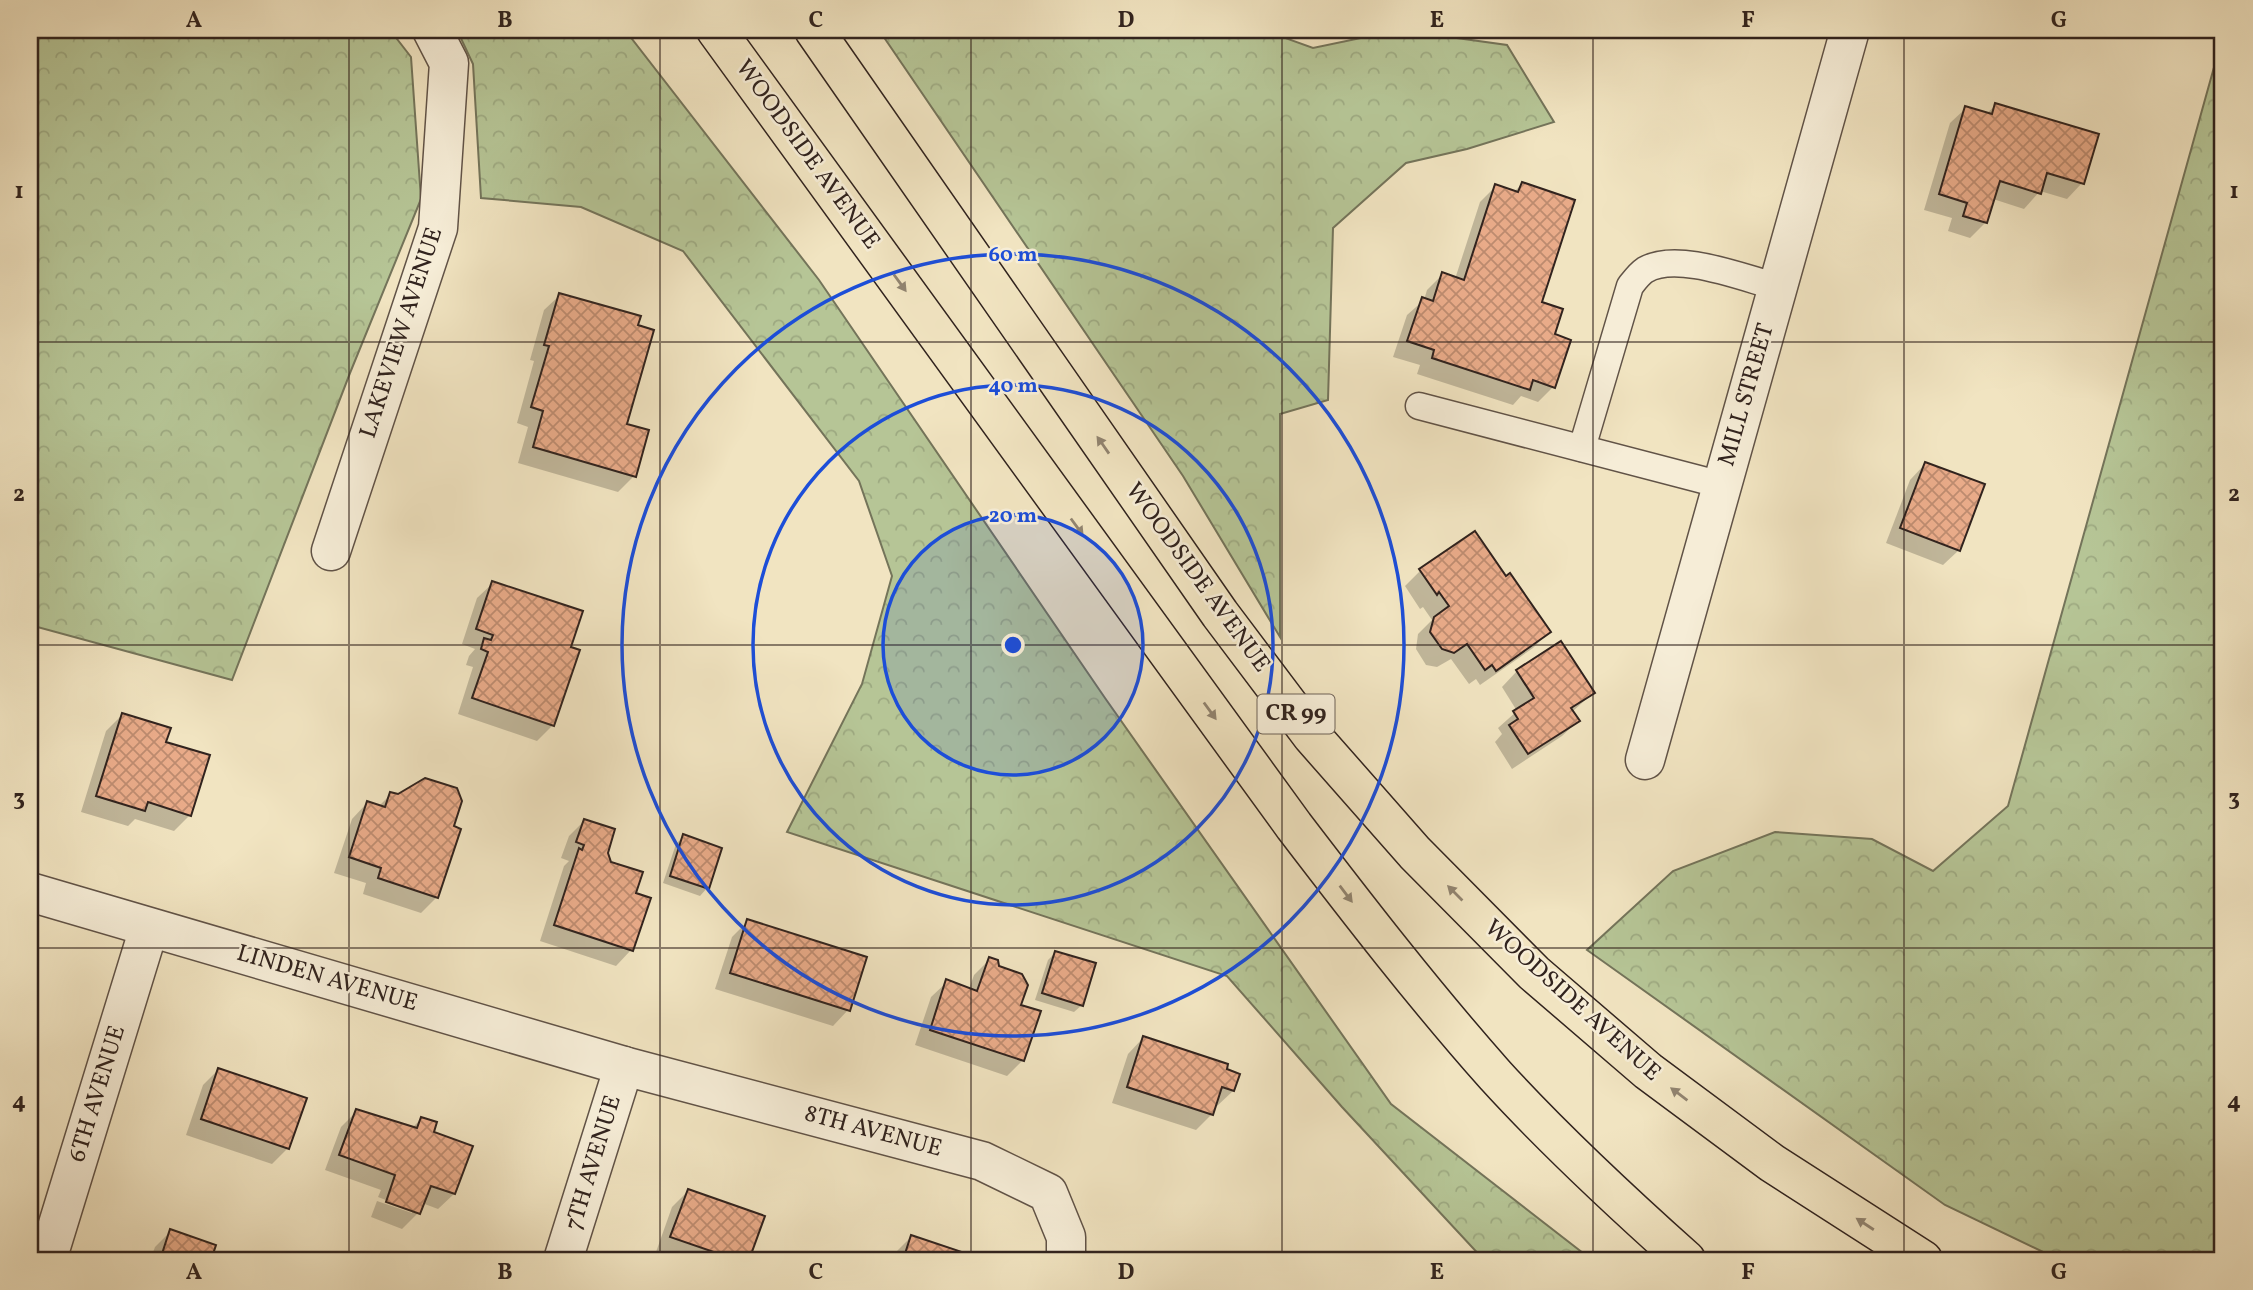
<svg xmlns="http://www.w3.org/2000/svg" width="2253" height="1290" viewBox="0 0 2253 1290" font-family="Vollkorn,serif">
	<defs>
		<pattern id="forest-crowns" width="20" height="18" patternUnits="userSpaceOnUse" patternTransform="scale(1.75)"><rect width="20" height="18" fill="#b6c596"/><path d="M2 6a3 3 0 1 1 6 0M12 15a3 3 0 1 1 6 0" fill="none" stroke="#9da981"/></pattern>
		<pattern id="building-cross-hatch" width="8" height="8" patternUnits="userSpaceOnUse" patternTransform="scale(1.75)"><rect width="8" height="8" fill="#e9ab89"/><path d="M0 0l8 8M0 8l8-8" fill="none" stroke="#bd8b6f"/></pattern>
	</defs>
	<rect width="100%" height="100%" fill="#f1e4c1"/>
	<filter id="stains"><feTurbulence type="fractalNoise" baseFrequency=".00286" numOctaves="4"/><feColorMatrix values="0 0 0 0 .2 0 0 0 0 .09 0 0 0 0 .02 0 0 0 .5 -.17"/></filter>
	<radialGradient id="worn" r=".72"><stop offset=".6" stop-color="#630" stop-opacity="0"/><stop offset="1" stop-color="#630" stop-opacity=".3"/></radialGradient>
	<g fill="url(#forest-crowns)" stroke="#74745a" stroke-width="2">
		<polygon points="30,30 390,30 411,57 421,199 350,373 232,680 30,625"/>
		<polygon points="457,30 625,30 819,280 1105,698 1391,1104 1592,1260 1484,1260 1342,1107 1227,976 787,832 862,684 892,576 859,481 683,251 581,207 481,198 473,64"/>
		<polygon points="879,30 1263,30 1313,48 1399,30 1507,45 1554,122 1467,149 1406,163 1333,228 1328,400 1280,414 1280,637 1183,476"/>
		<polygon points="2223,35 2223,1260 2060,1260 1945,1205 1587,950 1673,871 1775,832 1872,839 1933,871 2008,806"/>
	</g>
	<g fill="#0003">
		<polygon points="1996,105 2082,183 2067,199 2040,191 2024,209 1993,199 1985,223 1970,238 1948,231 1952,218 1924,210 1950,123 1966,108 1986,114"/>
		<polygon points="1522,184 1553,387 1538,402 1521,396 1513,405 1417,374 1420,365 1393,357 1407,315 1424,300 1427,290 1443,274 1455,279 1480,202 1496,186 1514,192"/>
		<polygon points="560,295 625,425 634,476 618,492 518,463 528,427 517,423 534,361 530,360 544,310"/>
		<polygon points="1925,464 1959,550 1943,565 1886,543 1910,480"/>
		<polygon points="1420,571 1506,578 1549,632 1533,648 1480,685 1476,679 1469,684 1451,659 1437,667 1426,665 1416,649 1418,634 1432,620 1423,607 1420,609 1405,586"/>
		<polygon points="493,583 569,648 553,725 537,741 458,714 473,667 466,665 469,656 475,649 462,644 477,598"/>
		<polygon points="1517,671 1593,693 1572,712 1578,721 1562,736 1512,769 1495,742 1502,734 1498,728 1517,711 1502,687"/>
		<polygon points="122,715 164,743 190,815 174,831 135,819 128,826 81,812 106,731"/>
		<polygon points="391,794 452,827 437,897 421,913 363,894 366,883 334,873 352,819 367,803 378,807"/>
		<polygon points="584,821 610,863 634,894 631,950 616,966 540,941 564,866 569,861 561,858 569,836"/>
		<polygon points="684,836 707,888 700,896 663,883 676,844"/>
		<polygon points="748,921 848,1010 833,1026 715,989 732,937"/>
		<polygon points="1055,953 1082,1005 1074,1012 1035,1000 1048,960"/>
		<polygon points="990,959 1023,1060 1007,1076 915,1045 931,997 947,982 969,989 974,975"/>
		<polygon points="1143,1038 1238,1075 1233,1091 1217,1106 1214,1105 1212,1114 1196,1130 1112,1103 1128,1054"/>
		<polygon points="218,1070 288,1148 272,1164 186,1135 203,1085"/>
		<polygon points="357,1111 412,1128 421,1119 431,1133 454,1194 438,1209 422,1203 418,1213 402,1229 371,1217 377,1201 412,1213 412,1210 378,1197 381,1190 325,1170 341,1127"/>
		<polygon points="688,1191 763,1218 747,1260 678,1260 656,1252 672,1207"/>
		<polygon points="171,1231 214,1246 209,1260 150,1260 155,1247"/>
		<polygon points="911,1237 960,1253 957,1260 893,1260 895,1253"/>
	</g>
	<g fill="url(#building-cross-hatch)" stroke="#31231e" stroke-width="2">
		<polygon points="1995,103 2099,134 2084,184 2047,173 2041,194 2000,181 1987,223 1963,216 1967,203 1939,194 1965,106 1992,114"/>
		<polygon points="1522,182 1575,200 1542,302 1563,309 1555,334 1571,340 1555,388 1533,380 1530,390 1432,358 1434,350 1407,341 1422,297 1433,301 1442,272 1464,280 1495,184 1518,192"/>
		<polygon points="559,293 641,316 638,325 654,330 627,424 649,430 636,477 533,447 543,411 531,407 549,346 544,345"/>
		<polygon points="1925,462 1985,484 1960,551 1900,528"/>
		<polygon points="1475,531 1506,576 1510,573 1551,632 1496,671 1492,665 1485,670 1467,644 1454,653 1442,649 1430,632 1434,617 1449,606 1439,592 1437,595 1419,569"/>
		<polygon points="492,581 583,611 571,647 580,650 554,726 472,698 488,652 481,649 484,638 491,640 493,635 476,629"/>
		<polygon points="1561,641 1595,693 1571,708 1580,721 1528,754 1509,725 1518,719 1513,711 1534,698 1516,670"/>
		<polygon points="122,713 171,728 166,742 210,755 191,816 148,802 145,811 96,796"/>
		<polygon points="425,778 457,788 462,801 454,826 461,829 438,898 378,878 381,868 349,857 367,801 385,807 390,792 398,794"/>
		<polygon points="584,819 615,829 608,853 611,862 643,872 636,893 651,898 633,951 554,925 579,848 582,850 584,845 576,842"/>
		<polygon points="683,834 722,848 709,889 670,876"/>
		<polygon points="747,919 867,957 850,1011 730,973"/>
		<polygon points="1055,951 1096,963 1083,1006 1042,993"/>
		<polygon points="989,957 998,960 999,966 1022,974 1028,985 1021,1005 1041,1011 1024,1061 930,1030 946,979 977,991"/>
		<polygon points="1143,1036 1228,1064 1227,1069 1240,1074 1234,1091 1222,1087 1213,1115 1127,1087"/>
		<polygon points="218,1068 307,1098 289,1149 201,1119"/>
		<polygon points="356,1109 417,1128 421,1117 437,1122 434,1132 473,1146 455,1194 431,1186 420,1214 386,1202 395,1175 339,1155"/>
		<polygon points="688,1189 765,1216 749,1260 737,1260 670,1237"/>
		<polygon points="170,1229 216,1245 211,1260 160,1260"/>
		<polygon points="911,1235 962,1252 959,1260 903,1260"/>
	</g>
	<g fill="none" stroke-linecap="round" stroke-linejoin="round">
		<g stroke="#615347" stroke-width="29">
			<g id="lane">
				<polyline points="1419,406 1722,485"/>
				<path d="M 1582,448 L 1630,286 C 1634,281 1639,274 1645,270 C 1677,251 1743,278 1778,287"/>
			</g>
		</g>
		<g stroke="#615347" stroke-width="41">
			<g id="street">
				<polyline points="331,551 438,228 449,63 432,30"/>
				<polyline points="1645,760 1850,30"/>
				<polyline points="30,892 624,1066 982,1161 1048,1193 1066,1237 1066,1260"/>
				<polyline points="47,1260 149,928"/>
				<polyline points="563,1260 624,1066"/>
			</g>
		</g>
		<g stroke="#31231e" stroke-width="41">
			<g id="primary">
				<path d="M 716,30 L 1294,826 C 1359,911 1424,995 1495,1075 C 1554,1140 1620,1201 1686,1260"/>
				<polyline points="814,30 1220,614 1312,736 1415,853 1534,973 1648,1071 1772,1163 1923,1260"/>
			</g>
		</g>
		<use href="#lane" stroke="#f6edd7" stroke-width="26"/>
		<use href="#street" stroke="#f6edd7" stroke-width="38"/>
		<use href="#primary" stroke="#f1e4c1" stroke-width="38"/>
	</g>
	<defs><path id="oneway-solid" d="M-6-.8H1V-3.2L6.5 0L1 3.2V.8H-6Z" transform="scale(1.75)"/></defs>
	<g fill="#918470">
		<use href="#oneway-solid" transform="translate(900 283) rotate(54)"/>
		<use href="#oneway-solid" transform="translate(1103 445) rotate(-125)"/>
		<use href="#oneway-solid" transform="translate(1077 527) rotate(54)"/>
		<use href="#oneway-solid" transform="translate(1210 711) rotate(54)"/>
		<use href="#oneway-solid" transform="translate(1455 893) rotate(-135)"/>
		<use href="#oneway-solid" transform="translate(1346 894) rotate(53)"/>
		<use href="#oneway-solid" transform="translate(1679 1094) rotate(-143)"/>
		<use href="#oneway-solid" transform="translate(1865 1224) rotate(-147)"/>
	</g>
	<path fill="none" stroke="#31231e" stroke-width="2" stroke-opacity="0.55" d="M 349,30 L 349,1260M 660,30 L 660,1260M 971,30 L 971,1260M 1282,30 L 1282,1260M 1593,30 L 1593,1260M 1904,30 L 1904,1260M 30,342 L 2223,342M 30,645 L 2223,645M 30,948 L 2223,948"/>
	<circle cx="1013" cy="645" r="130" fill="#1d4ed8" fill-opacity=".12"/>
	<g fill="none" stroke="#1d4ed8" stroke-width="3.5">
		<circle cx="1013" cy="645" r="130"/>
		<circle cx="1013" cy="645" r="260"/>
		<circle cx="1013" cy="645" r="391"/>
	</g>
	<g text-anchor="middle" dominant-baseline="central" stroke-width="5" stroke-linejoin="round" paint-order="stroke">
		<rect fill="#f6edd7" stroke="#6c6056" stroke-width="2" x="1257.5" y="694.5" width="77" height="39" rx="5"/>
		<g font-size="23" font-weight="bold" fill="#31231e">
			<text x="1296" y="714">CR 99</text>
		</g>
		<g font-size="24" fill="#31231e" stroke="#f6edd7">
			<text transform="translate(807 155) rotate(54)">WOODSIDE AVENUE</text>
			<text transform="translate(402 333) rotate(-72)">LAKEVIEW AVENUE</text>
			<text transform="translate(1747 395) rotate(-74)">MILL STREET</text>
			<text transform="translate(1197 578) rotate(54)">WOODSIDE AVENUE</text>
			<text transform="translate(327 979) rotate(16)">LINDEN AVENUE</text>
			<text transform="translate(1572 1001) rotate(42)">WOODSIDE AVENUE</text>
			<text transform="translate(98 1094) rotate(-73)">6TH AVENUE</text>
			<text transform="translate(873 1132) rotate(15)">8TH AVENUE</text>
			<text transform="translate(594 1163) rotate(-73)">7TH AVENUE</text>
		</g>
	</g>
	<circle cx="1013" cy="645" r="10" fill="#1d4ed8" stroke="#f6edd7" stroke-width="3.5"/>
	<g font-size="21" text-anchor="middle" font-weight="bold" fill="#1d4ed8" stroke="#f6edd7" stroke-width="5" stroke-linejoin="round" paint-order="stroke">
		<text x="1013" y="261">60 m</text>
		<text x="1013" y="392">40 m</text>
		<text x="1013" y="522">20 m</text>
	</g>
	<rect width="2253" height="1290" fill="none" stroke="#f1e4c1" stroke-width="77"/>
	<rect x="38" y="38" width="2176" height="1214" fill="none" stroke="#31231e" stroke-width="2.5"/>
	<g font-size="23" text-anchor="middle" font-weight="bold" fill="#31231e">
		<text x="194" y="27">A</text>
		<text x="505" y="27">B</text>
		<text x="816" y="27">C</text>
		<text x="1126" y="27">D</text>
		<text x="1437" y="27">E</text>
		<text x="1748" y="27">F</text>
		<text x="2059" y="27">G</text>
		<text x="19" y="198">1</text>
		<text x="2234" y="198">1</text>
		<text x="19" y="501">2</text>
		<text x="2234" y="501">2</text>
		<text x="19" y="805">3</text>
		<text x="2234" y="805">3</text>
		<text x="19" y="1108">4</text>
		<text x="2234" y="1108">4</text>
		<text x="194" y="1279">A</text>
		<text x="505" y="1279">B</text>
		<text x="816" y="1279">C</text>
		<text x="1126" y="1279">D</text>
		<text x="1437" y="1279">E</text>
		<text x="1748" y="1279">F</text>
		<text x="2059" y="1279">G</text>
	</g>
	<rect width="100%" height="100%" filter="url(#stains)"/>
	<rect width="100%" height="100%" fill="url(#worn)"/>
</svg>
